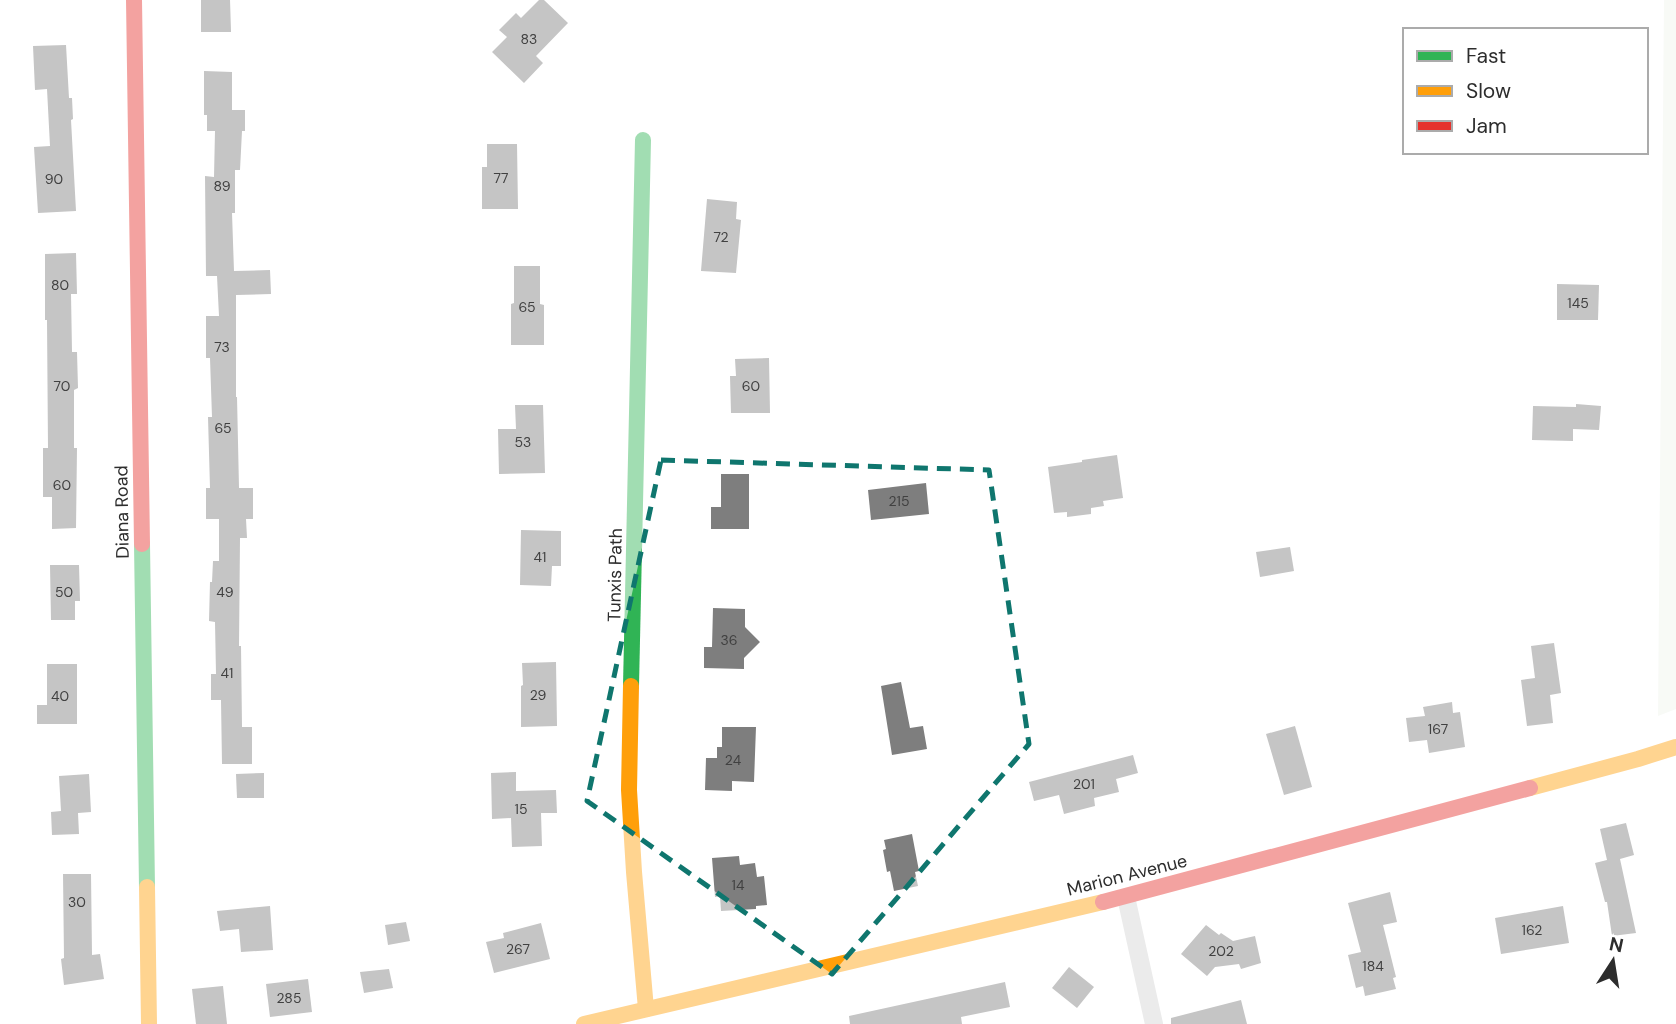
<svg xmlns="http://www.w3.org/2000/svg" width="1676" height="1024" viewBox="0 0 1676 1024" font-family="'DM Sans',sans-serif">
	<rect width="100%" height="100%" fill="#fff"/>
	<polygon fill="#eff3ec" points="1664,0 1676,0 1676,709 1658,716"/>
	<g fill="#7e7e7e">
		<polygon points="201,0 230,0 231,32 201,32"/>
		<polygon points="539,0 544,0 568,23 536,56 543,63 524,83 492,52 507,37 499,30 516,13 521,18"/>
		<polygon points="66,45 69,98 72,98 73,119 71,120 76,211 38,213 34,147 50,146 47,89 35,90 33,46"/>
		<polygon points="204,71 232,72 232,110 245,110 245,131 242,131 240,170 235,170 235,213 232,213 234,271 270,270 271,294 236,295 236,397 237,397 239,488 253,488 253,519 246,519 247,538 240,538 239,646 241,646 242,727 252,727 252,764 222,764 221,700 211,700 211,674 216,674 215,622 209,621 210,582 212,582 213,561 219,561 219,519 206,519 206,488 210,488 208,417 212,417 210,358 206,358 206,316 219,316 217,276 206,276 205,176 214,177 215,131 207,131 207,115 204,115"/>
		<polygon points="487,144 517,144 518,209 482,209 482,167 487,167"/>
		<polygon points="707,199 737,202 736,219 741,220 736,273 701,271"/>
		<polygon points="76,253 77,294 71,294 72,352 77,352 78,388 74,390 74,448 77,448 76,528 52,529 52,497 43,497 43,448 48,448 47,320 45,320 45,254"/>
		<polygon points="514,266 540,266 540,304 544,305 544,345 511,345 511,304 514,303"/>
		<polygon points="1557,284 1599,285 1598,320 1557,320"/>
		<polygon points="769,358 770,413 731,413 730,376 736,376 735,359"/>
		<polygon points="1576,404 1601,406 1599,430 1573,429 1573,441 1532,440 1533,406 1576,407"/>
		<polygon points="515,405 543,405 545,473 499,474 498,429 516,429"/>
		<polygon points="1117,455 1123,498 1103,501 1104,506 1091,508 1091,514 1067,517 1067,512 1054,513 1048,467 1082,462 1082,460"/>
		<polygon points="721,474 749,474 749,529 711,529 711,507 721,507"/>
		<polygon points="926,483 929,514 871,520 868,490"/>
		<polygon points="521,530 561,531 561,566 552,566 551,586 520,585"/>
		<polygon points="1290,547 1294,571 1260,577 1256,552"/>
		<polygon points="50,565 79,565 80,601 75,601 75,620 51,620"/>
		<polygon points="713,608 745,609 745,627 760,642 744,658 744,669 704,668 704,647 712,647"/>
		<polygon points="1554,643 1561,693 1550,695 1553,723 1527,726 1521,680 1535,678 1531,646"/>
		<polygon points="556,662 557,726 521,727 521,686 523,685 522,663"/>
		<polygon points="47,664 77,664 77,724 37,724 37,705 47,705"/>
		<polygon points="901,682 910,728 923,726 927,749 892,755 881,686"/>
		<polygon points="1452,702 1453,713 1460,712 1465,747 1429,753 1427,740 1409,742 1406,718 1425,716 1423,707"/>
		<polygon points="1295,726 1312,787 1284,795 1266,734"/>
		<polygon points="722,727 756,727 754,782 732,781 732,791 705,790 706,758 717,758 717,747 722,747"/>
		<polygon points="1133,755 1138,773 1116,779 1119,792 1094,798 1095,806 1064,814 1059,795 1034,801 1029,782"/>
		<polygon points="516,772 516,791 556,790 557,813 541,813 542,846 512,847 511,818 492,819 491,773"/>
		<polygon points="264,773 264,798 237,798 236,774"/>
		<polygon points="89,774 91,812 78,813 79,834 52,835 51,812 61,811 59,776"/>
		<polygon points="1626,823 1634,855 1620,859 1636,933 1612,936 1607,902 1605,902 1595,863 1607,860 1600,829"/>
		<polygon points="912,834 919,871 915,872 918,886 894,891 890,871 887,872 883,850 886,849 884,840"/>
		<polygon points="739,856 740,865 755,863 757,877 764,876 767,905 756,906 756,909 721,911 720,896 715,897 712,858"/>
		<polygon points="63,874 91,874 92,955 100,954 104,979 64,985 61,959 64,958"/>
		<polygon points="1390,892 1397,922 1383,925 1396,977 1393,978 1396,989 1365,996 1363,986 1356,988 1348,955 1361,952 1348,903"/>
		<polygon points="270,906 273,950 241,952 239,929 220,931 217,911"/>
		<polygon points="1563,906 1569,943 1501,954 1495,918"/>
		<polygon points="406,922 410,941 388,945 385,925"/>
		<polygon points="541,923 550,959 494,973 486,942 504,938 503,933"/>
		<polygon points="1206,925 1219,935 1221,933 1233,941 1255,936 1261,963 1241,969 1239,964 1215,967 1207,976 1181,954"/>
		<polygon points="1069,967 1094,987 1077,1008 1052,988"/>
		<polygon points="389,969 393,988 364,993 360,972"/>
		<polygon points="308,979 312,1012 270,1017 266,984"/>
		<polygon points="1005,982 1010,1007 961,1017 962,1024 850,1024 849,1016"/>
		<polygon points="223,986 227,1024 196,1024 192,989"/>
		<polygon points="1241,1000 1247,1024 1171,1024 1171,1018"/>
	</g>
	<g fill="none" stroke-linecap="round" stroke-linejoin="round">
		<polyline stroke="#d2d2d2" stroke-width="18" points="1126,897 1154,1024"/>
		<g stroke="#30b455" stroke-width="16">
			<polyline points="142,544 147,887"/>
			<polyline points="631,686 643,140"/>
		</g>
		<g stroke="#ff9f0a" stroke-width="16">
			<polyline points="631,686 629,790 634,872 646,1009"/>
			<polyline points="1530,788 1638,759 1676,747"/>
			<polyline points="147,887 149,1024"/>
			<polyline points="584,1024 1103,902"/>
		</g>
		<g stroke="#e5322d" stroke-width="16">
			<polyline points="134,0 142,544"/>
			<polyline points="1103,902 1530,788"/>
		</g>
	</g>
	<path d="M0 0H1676V1024H0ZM 661,460 L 989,470 L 1029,744 L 832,974 L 587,801 Z" fill="#fff" fill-opacity=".55" fill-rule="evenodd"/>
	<path fill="none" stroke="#0f766e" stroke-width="5" stroke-dasharray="14 9" stroke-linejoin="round" d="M 661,460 L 989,470 L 1029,744 L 832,974 L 587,801 Z"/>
	<g text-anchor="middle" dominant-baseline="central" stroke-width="7" stroke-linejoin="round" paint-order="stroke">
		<g font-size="14" fill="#414141">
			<text x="529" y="39">83</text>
			<text x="501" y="178">77</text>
			<text x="54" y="179">90</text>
			<text x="222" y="186">89</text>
			<text x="721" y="237">72</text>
			<text x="60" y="285">80</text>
			<text x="1578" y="303">145</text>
			<text x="527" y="307">65</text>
			<text x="222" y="347">73</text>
			<text x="62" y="386">70</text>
			<text x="751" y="386">60</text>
			<text x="223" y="428">65</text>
			<text x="523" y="442">53</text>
			<text x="62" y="485">60</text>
			<text x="899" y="501">215</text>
			<text x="540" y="557">41</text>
			<text x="64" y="592">50</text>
			<text x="225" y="592">49</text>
			<text x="729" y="640">36</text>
			<text x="227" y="673">41</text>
			<text x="538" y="695">29</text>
			<text x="60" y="696">40</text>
			<text x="1438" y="729">167</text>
			<text x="733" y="760">24</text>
			<text x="1084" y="784">201</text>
			<text x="521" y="809">15</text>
			<text x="738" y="885">14</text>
			<text x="77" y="902">30</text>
			<text x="1532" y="930">162</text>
			<text x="518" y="949">267</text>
			<text x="1221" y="951">202</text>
			<text x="1373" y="966">184</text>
			<text x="289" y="998">285</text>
		</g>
		<g font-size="18" fill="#2d2d2d" stroke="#fff">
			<text transform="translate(122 512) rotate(-91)">Diana Road</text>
			<text transform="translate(615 575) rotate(-89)">Tunxis Path</text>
			<text transform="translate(1127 875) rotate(-14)">Marion Avenue</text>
		</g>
	</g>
	<rect x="1403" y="28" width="245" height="126" fill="#ffffff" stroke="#ababab" stroke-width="2"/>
	<rect x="1417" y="51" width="35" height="10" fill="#30b455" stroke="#ababab" stroke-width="2"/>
	<text x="1466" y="63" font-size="21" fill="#2d2d2d">Fast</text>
	<rect x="1417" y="86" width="35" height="10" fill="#ff9f0a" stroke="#ababab" stroke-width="2"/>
	<text x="1466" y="98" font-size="21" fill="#2d2d2d">Slow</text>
	<rect x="1417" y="121" width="35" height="10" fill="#e5322d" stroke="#ababab" stroke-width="2"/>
	<text x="1466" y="133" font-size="21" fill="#2d2d2d">Jam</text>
	<g transform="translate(1613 961) rotate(12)" stroke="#ffffff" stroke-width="5" paint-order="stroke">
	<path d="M0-5L12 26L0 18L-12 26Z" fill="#2d2d2d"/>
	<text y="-10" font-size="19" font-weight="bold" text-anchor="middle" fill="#2d2d2d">N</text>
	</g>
</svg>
